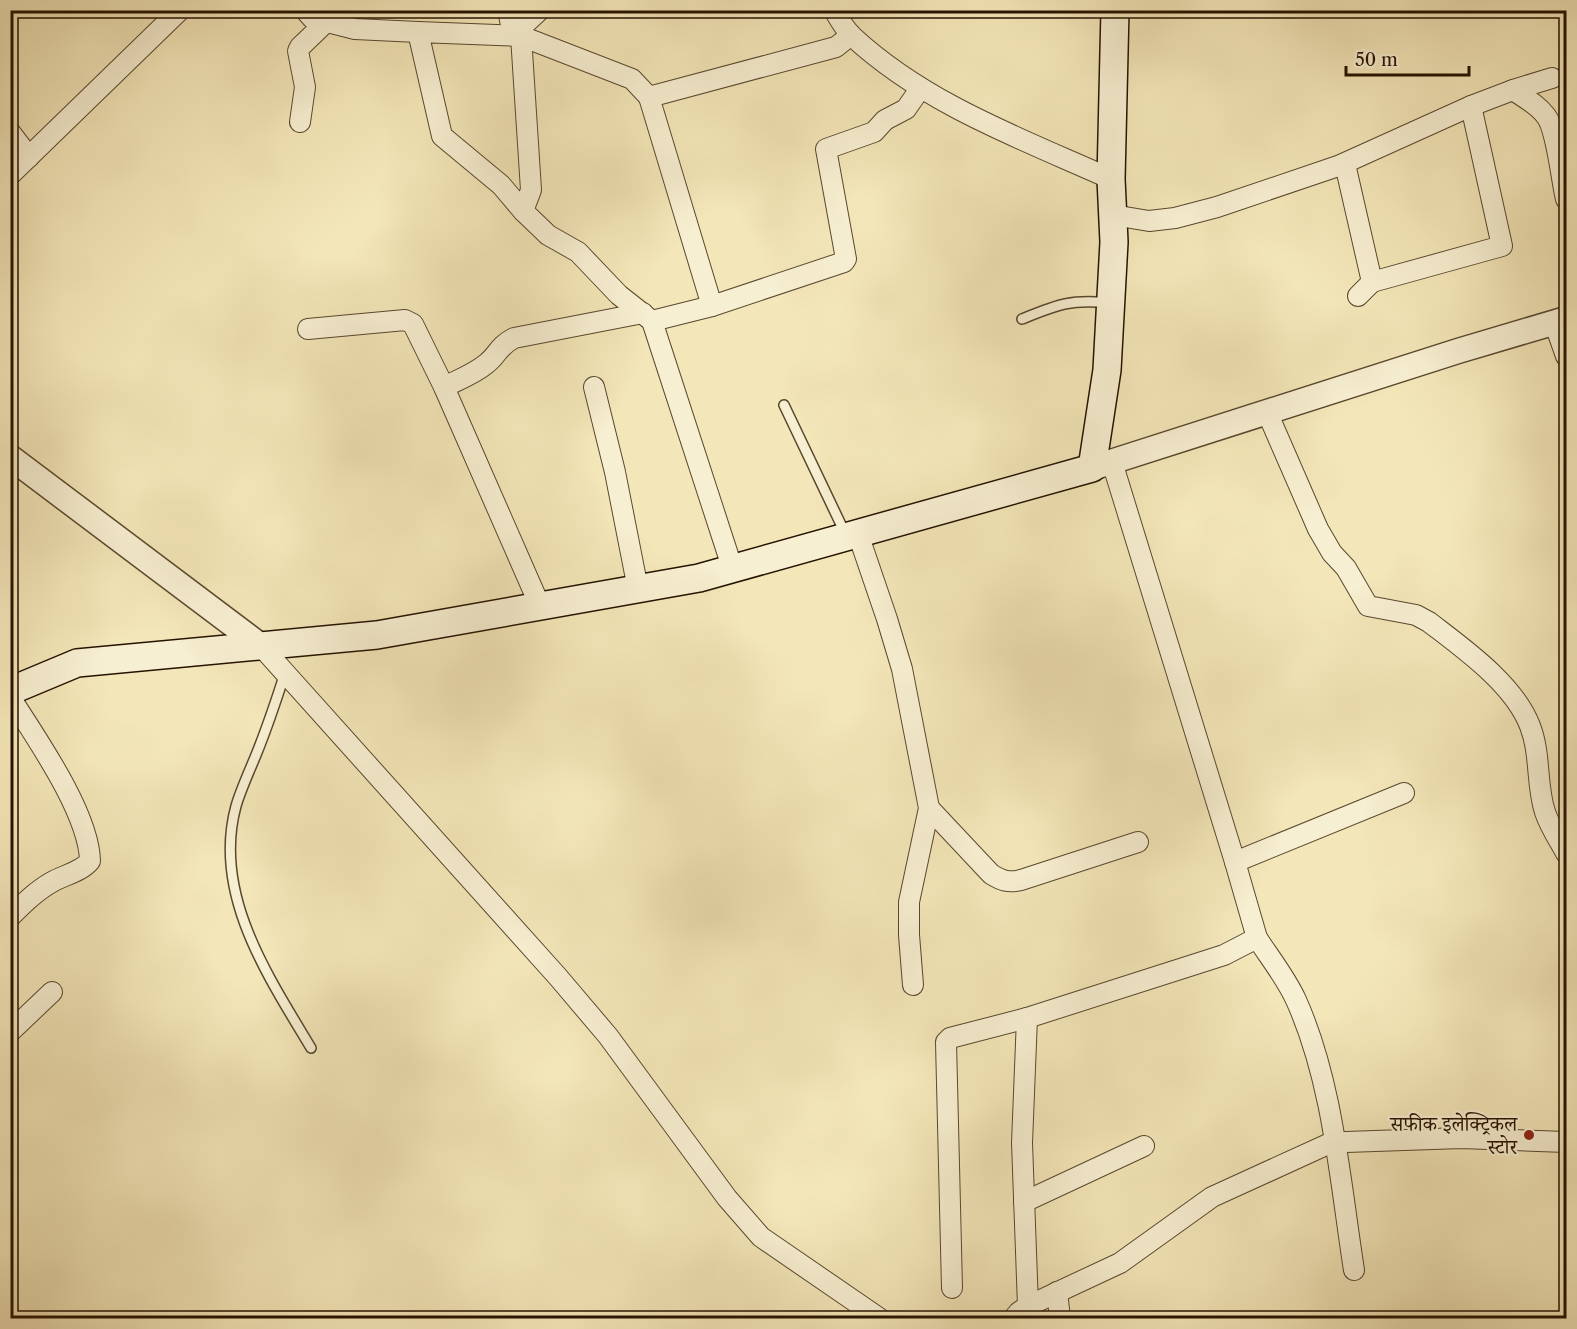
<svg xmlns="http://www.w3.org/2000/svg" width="1577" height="1329" viewBox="0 0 1577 1329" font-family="'Libre Caslon Text','Noto Serif Devanagari',serif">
	<rect width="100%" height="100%" fill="#f3e6b8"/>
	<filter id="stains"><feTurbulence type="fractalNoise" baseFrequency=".00333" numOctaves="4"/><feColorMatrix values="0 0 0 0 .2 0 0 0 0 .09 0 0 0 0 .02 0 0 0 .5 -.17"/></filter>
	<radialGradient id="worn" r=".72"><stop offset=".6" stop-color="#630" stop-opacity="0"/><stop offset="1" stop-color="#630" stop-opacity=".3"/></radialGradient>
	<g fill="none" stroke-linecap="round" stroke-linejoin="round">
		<g stroke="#59472e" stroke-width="12">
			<g id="service">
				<path d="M 1022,319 C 1057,305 1070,299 1108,303"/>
				<polyline points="784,405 845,533"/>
				<path d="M 285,673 C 276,701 267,728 256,755 C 249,772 241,789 236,806 C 212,894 268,976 311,1048"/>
			</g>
		</g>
		<g stroke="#59472e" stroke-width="22">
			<g id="minor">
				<polyline points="305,10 312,18 355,29 418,32"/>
				<polyline points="508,10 513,35"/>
				<path d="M 834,10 C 839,19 845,29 852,36 C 925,104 1022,139 1111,179"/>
				<polyline points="513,35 540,10"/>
				<polyline points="521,36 531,190 523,211"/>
				<path d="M 1513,90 C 1525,98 1538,105 1546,116 C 1557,130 1561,179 1566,199"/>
				<polyline points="649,97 632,79 521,36 418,32 442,136 501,185 523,211 548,235 578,252 619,295 652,321"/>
				<polyline points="300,122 305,87 298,51 300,47 326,22"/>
				<polyline points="10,132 29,157"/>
				<polyline points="1345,164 1372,282 1502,246 1471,106"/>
				<polyline points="10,175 180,10"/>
				<polyline points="1113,215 1149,221 1175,218 1217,207 1338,166 1471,106 1513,90 1552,78"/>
				<polyline points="1358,296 1372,282"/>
				<polyline points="712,306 649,97 836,47 851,35"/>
				<polyline points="1554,322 1566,356"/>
				<polyline points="308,329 405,320 413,324 444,387 540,606"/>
				<path d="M 444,387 C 458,380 474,374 486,364 C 498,355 498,346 514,338 L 643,313"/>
				<polyline points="594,387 615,472 638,589"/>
				<path d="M 1267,412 L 1318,529 L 1332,553 L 1346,568 L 1368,606 L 1416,615 L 1429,622 C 1464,649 1514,684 1530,726 C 1541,754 1536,785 1545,812 C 1550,827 1559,840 1566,853"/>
				<polyline points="858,534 887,619 902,669 929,808 909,902 909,935 913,985"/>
				<polyline points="733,570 652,321 712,306 844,262 846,259 826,149 874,132 885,120 906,109 920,89"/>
				<polyline points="261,646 558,977 608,1036 727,1198 761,1237 879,1318"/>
				<path d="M 10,697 C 36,738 89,813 90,861 C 81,872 64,875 52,882 C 36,891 23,904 10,917"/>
				<path d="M 929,808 L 991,874 C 1002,881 1009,883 1021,880 L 1138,842"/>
				<polyline points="1235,862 1404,793"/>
				<path d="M 1257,938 C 1270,958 1286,978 1296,1000 C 1333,1082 1340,1181 1354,1270"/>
				<polyline points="1027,1018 1022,1143 1028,1306"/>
				<polyline points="10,1032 52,992"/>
				<polyline points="1024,1202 1144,1146"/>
				<polyline points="952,1288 946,1042 950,1038 1027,1018 1224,955 1257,938 1235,862 1112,462"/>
				<polyline points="1057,1292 1060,1318"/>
				<polyline points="1014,1318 1019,1312 1028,1306 1120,1263 1212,1197 1326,1145 1346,1142 1462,1138 1566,1142"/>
			</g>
		</g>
		<g stroke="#59472e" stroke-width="27">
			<g id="tertiary">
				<polyline points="10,457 261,646"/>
				<polyline points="1092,468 1458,351 1566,319"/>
			</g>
		</g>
		<g stroke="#261200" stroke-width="30">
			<polyline id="secondary" points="10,691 77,663 377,635 699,578 1092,468 1107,370 1114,242 1111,179 1115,10"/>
		</g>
		<use href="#service" stroke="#f7efd1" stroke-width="9"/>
		<use href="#minor" stroke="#f7efd1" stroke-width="20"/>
		<use href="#tertiary" stroke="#f7efd1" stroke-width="24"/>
		<use href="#secondary" stroke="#f7efd1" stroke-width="27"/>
	</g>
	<circle fill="#8f2418" stroke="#f7efd1" stroke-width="2" cx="1529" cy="1135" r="6"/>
	<g text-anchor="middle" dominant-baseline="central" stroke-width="4.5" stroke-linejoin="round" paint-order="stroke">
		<g font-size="20" fill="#261200" stroke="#f7efd1" text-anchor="end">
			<text x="1517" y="1124">सफीक इलेक्ट्रिकल<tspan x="1517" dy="23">स्टोर</tspan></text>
		</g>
	</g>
	<rect width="1577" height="1329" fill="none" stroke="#f3e6b8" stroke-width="36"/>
	<rect x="12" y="12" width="1553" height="1305" fill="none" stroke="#261200" stroke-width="3"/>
	<rect x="18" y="18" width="1541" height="1293" fill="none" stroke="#261200" stroke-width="1.5"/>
	<path d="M1346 66v9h123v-9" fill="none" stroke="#261200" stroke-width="3"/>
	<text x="1355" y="66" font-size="18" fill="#261200" stroke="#f7efd1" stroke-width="4.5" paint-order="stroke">50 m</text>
	<rect width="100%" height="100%" filter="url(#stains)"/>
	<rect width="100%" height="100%" fill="url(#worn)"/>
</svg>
